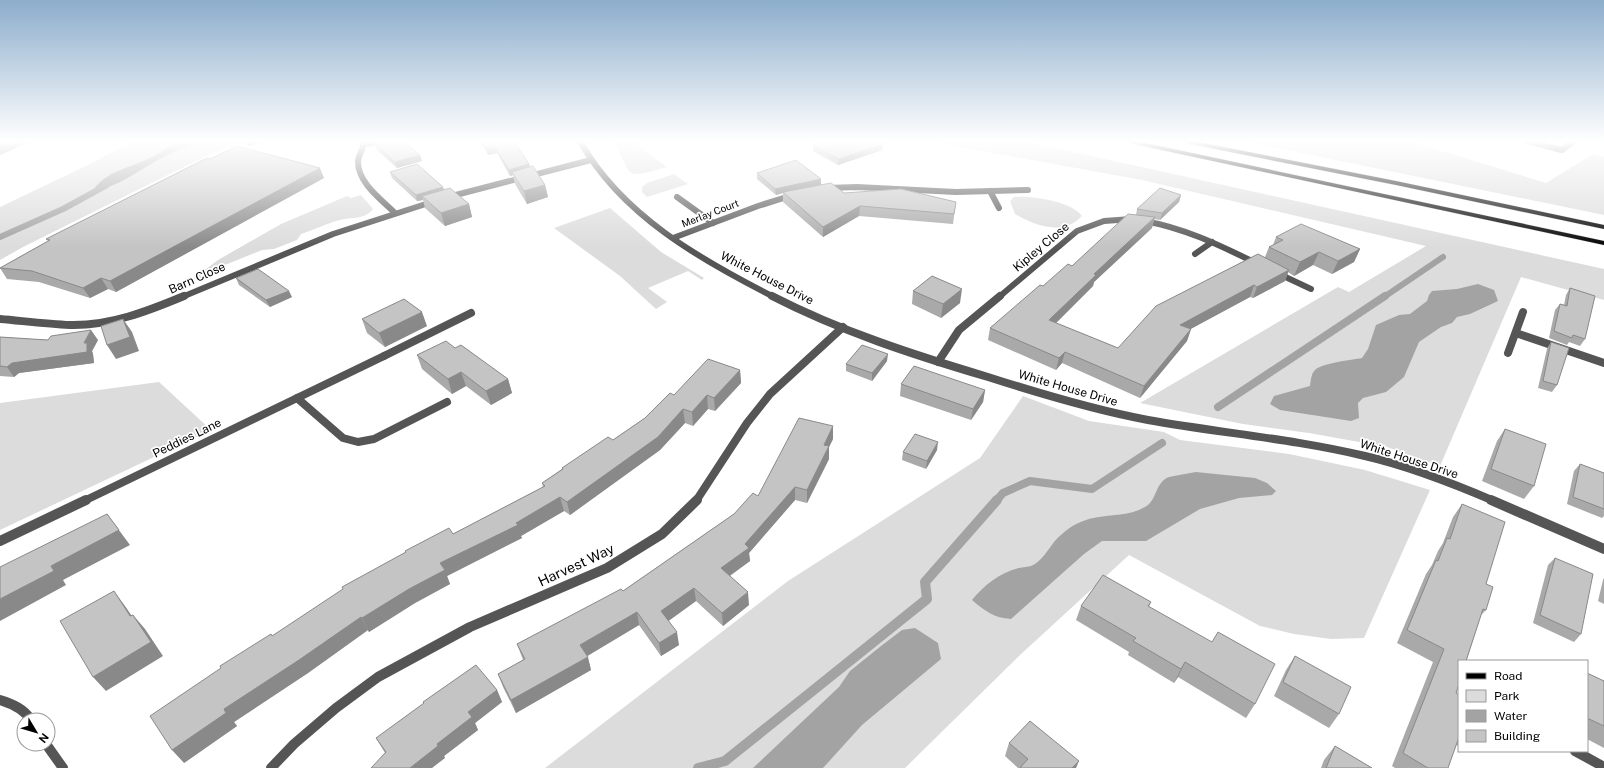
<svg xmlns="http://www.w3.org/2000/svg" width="1604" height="768" viewBox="0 0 1604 768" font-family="'Public Sans',sans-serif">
	<rect width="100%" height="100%" fill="#fff"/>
	<g fill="#dcdcdc">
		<polygon points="132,141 242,141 206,156 23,247 0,260 0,207 90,164"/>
		<path d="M 613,141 L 632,141 L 667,167 C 620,181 634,175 613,141 Z"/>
		<polygon points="928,141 1024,141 1604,269 1604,300 1521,277 1440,466 1387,447 1309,433 1243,424 1140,403 1338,287 1349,292 1426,246 1142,180"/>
		<polygon points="1243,141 1409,141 1546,183 1593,154 1604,157 1604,215"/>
		<polygon points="674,174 688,184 647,197 642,192 642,187 647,183"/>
		<path d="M 361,195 L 373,209 C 364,220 352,217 340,220 C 327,223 314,230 301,234 L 297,240 L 274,249 L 262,250 L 220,267 L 215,274 L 198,281 L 194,278 L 218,260 L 281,224 L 347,196 L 351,198 Z"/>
		<path d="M 1014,197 C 1030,195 1072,201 1082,216 C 1063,236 1035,226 1015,214 L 1010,201 Z"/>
		<polygon points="610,208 661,252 704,278 702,280 688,271 648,288 667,302 656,309 620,276 554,228"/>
		<polygon points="159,382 211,430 0,530 0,403"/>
		<polygon points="1023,396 1089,421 1164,432 1180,440 1289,454 1365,470 1430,490 1364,638 1331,639 1294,634 1260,626 1129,555 1020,655 905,768 545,768 788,581 980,458"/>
	</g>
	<g fill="#a3a3a3">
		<path d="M 180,141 L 203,141 C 188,147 172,152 158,160 C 140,169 115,190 94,189 C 107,171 129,168 148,159 C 159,154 169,146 180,141 Z"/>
		<path d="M 1478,284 L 1494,290 L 1498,301 L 1470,314 L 1457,317 L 1452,323 L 1441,327 L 1419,342 L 1404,377 L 1386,392 L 1363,398 L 1358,403 L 1359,418 L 1351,421 L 1280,410 L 1270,404 L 1274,396 L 1310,386 C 1311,380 1311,373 1316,369 C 1324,363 1351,360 1362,358 L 1368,349 L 1376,325 L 1399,315 L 1410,314 L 1427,301 L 1429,295 L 1432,291 L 1457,289 Z"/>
		<path d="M 1196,472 L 1255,478 L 1267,483 L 1276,491 L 1272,495 L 1239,498 L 1200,509 L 1146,541 L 1102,541 L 1084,554 L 1011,619 C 994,618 985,611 972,600 C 984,585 1001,572 1019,568 C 1023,567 1028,567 1031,566 C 1041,562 1048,550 1054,542 C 1063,532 1073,524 1086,520 C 1107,513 1125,518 1145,507 C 1157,501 1155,482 1169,477 C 1177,475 1187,474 1196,472 Z"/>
		<polygon points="915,628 938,643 941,659 862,725 823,768 753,768 839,687 850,671 881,646 902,630"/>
	</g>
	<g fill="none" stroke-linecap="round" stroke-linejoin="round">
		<g stroke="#a3a3a3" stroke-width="6">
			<polyline points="0,237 63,209 107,185"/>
			<polyline points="1384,297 1443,257"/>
		</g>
		<g stroke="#a3a3a3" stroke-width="8">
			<polyline points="1218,407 1385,296"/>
			<polyline points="996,501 1003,493 1030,481 1092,489 1162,443"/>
		</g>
		<polyline stroke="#a3a3a3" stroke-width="10" points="698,768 725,761 927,599 925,582 997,500"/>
		<g stroke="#dbdbdb" stroke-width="1">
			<g id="primary">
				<polygon points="1126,141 1136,141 1604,241 1604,245 1129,143"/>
				<polygon points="1182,141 1193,141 1396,181 1604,225 1604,229 1396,185 1185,143"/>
			</g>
		</g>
		<g stroke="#555" stroke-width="6">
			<polyline points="1527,141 1562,150 1574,141"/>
			<polyline points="677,197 713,223"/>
		</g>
		<g stroke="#555" stroke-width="8">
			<polyline points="384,356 471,313"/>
			<polyline points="297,398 343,438 358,442 374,439 447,402"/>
		</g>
		<g stroke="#555" stroke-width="6">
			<path d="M 363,141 C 365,148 358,155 358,162 C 358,183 382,200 395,213"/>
			<path d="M 580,141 C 621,215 701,260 774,297"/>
			<polyline points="250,143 256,141"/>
			<polyline points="364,144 386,141"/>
			<polyline points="827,188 857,187 956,192 1028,190"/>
			<polyline points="990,191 999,208"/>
			<polyline points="448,197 591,160"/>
			<path d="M 1144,221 C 1185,228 1221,246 1258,264"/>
			<polyline points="673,238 758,206 793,195"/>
			<polyline points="1195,254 1212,242"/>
			<polyline points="1277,273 1311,289"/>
			<polyline points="182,297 333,234 435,201"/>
			<polyline points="999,297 1077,231 1104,221 1132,219"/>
		</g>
		<g stroke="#555" stroke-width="8">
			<path d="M 772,296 C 840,331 914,355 988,377 C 1041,394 1094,410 1148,420 C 1221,433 1294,439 1365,456 C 1409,466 1452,483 1494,501"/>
			<path d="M 0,319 C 23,321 47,324 70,325 C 110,326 148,311 184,296"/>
			<polyline points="1516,333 1604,363"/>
			<polyline points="1508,353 1523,312"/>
			<polyline points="938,362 959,330 1000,296"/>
			<polyline points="84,501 384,356"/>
			<polyline points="696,501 747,423 770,394 843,327"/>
		</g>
		<g stroke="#555" stroke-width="10">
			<polyline points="1491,500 1604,549"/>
			<polyline points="0,541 86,500"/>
			<path d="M 0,700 C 13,704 24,709 31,720"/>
			<polyline points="46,744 63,768"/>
			<polyline points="1575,751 1604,767"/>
			<polyline points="271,768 294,744 336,708 378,677 470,627 607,568 662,534 697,500"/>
		</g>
		<use href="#primary" fill="#000" fill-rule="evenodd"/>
	</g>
	<g fill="#a9a9a9">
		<polygon points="480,141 514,141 529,164 530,167 545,185 548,197 527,204 515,184 513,175 510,176 497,153 488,155"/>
		<polygon points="375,144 420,155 422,161 397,168 377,150"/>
		<polygon points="813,145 882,150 838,165 813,151"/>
		<polygon points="390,172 444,189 469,204 472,217 445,226 425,208 423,200 417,201 392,178"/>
		<polygon points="757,173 821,185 844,193 956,202 953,224 859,216 823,237 783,202 783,193 776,195 757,179"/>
		<polygon points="324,178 116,292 108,289 90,298 39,282 7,279 0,268 48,241 46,239"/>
		<polygon points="1181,195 1179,202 1160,220 1154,219 1152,228 1094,282 1093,286 1056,323 1118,348 1265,257 1269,247 1273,245 1276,237 1360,249 1354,262 1332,274 1313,265 1294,276 1288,272 1285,281 1253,298 1250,297 1190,329 1191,329 1187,341 1140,398 1062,363 1056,370 988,340 990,328 1043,286 1072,266 1136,215 1137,209"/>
		<polygon points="236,278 292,297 270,307 239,285"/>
		<polygon points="1570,288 1585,339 1580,346 1569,342 1567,345 1549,338 1555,310 1560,304 1564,305 1566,295"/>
		<polygon points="913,291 960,303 941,318 912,304"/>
		<polygon points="362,319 427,326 385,347 367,333"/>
		<polygon points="0,337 48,340 98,340 92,351 93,354 94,363 19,373 14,377 0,376"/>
		<polygon points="1551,342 1557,385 1552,392 1538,388 1547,349"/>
		<polygon points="417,355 508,379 512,393 491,405 466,386 452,394 422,369"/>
		<polygon points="887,361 872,381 846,371 846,364"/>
		<polygon points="740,370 741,383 715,411 708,409 693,426 685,423 660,450 570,515 564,511 521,536 522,538 447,576 450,584 415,603 369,632 368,630 308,673 234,722 237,726 184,763 272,636 453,534 543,487 542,483 562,469 562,468 613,440 645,418 674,395"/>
		<polygon points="901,384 985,390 983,402 971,420 900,396"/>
		<polygon points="1505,429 1534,486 1524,499 1482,481 1497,441"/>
		<polygon points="833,439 829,447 829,459 807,503 795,500 749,553 750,561 730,576 749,605 723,626 696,601 668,621 679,645 661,656 639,625 587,656 591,670 516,713 503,687 498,674 523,660 517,644 623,591 734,514"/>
		<polygon points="937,450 926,469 902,460 903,452"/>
		<polygon points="1580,464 1604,473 1604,516 1602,518 1567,504 1574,471"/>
		<polygon points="1462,504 1486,584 1486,610 1481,615 1456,693 1459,695 1459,746 1456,745 1448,768 1395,768 1392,766 1433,662 1397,643 1426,574 1432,565 1438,551 1443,543 1453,517"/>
		<polygon points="1555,558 1581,634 1574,642 1533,623 1548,565"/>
		<polygon points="1604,578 1604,604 1598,601 1603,580"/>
		<polygon points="1151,602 1149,607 1255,704 1246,718 1178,677 1174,683 1128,655 1129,652 1076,620 1081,606"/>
		<polygon points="1295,656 1339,714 1329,728 1274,696 1286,670"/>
		<polygon points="1587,673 1604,681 1604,748 1587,739"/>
		<polygon points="497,690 502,702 475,723 478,730 444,756 445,758 385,753 376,738"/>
		<polygon points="1009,743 1076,768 1018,768 1005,756"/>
		<polygon points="1335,746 1372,768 1321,768 1324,760"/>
	</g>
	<g fill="#898989">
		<polygon points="15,141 29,141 30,142 0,155 0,147"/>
		<polygon points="883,144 882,150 838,165 839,159"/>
		<polygon points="495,147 497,153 488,155 487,149"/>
		<polygon points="420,155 422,161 397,168 395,162"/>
		<polygon points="529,164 531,170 512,172 513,175 510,176 509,170"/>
		<polygon points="320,168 324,178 116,292 110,281"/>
		<polygon points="821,179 821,185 783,192 783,193 776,195 775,189"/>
		<polygon points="545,185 548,197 527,204 524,191"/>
		<polygon points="443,187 445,193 422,196 423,200 417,201 416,195"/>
		<polygon points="1181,195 1179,202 1160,220 1162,213"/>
		<polygon points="469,204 472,217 445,226 441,213"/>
		<polygon points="860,206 859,216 823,237 823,227"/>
		<polygon points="1155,217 1152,228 1094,282 1093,286 1047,332 1049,320 1094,274"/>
		<polygon points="1360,249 1354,262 1332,274 1338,261"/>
		<polygon points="1319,252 1313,265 1294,276 1300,262"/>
		<polygon points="1289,270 1285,281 1253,298 1257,287"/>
		<polygon points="101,278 108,289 90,298 83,288"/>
		<polygon points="1254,285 1250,297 1176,337 1180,325"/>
		<polygon points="962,289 960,303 941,318 943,304"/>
		<polygon points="289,291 292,297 270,307 266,300"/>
		<polygon points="422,312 427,326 385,347 379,333"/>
		<polygon points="123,319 132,332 139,351 116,359 107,345"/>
		<polygon points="1191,329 1187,341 1140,398 1144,386"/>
		<polygon points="91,330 98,340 92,351 93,354 94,363 19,373 14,377 7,367 12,363 84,343"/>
		<polygon points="1065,352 1062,363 1056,370 1059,358"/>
		<polygon points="888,354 887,361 872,381 872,373"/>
		<polygon points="740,370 741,383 715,411 714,398"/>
		<polygon points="461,372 466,386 452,394 448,379"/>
		<polygon points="508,379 512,393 491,405 486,391"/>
		<polygon points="985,390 983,402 971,420 973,409"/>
		<polygon points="707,395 708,409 693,426 692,412"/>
		<polygon points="683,409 685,423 660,450 570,515 567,502"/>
		<polygon points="833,426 833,439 829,447 829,459 807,503 807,490 824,445"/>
		<polygon points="938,442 937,450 926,469 927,461"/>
		<polygon points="795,487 795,500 749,553 750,561 722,581 721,568 745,544"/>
		<polygon points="560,497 564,511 521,536 522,538 447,576 450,584 415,603 369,632 362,618 440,563 516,523"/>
		<polygon points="107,514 130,545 63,580 66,585 0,621 0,599 51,566"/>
		<polygon points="694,588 696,601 663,625 661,611"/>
		<polygon points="114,591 125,606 142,631 130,616"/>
		<polygon points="748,592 749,605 723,626 722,613"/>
		<polygon points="637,612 639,625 584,658 580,645"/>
		<polygon points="133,615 145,629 163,656 106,691 93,677"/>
		<polygon points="361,617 368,630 308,673 234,722 237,726 184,763 172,750 224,709"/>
		<polygon points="677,632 679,645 661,656 659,643"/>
		<polygon points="588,657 591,670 516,713 511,700"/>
		<polygon points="1185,662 1178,677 1174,683 1181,669"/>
		<polygon points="497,690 502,702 475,723 478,730 444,756 445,758 432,768 410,768 437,744 468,712"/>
		<polygon points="1079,761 1076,768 1072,768"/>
	</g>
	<g fill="#c4c4c4" stroke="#898989">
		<polygon points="0,141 15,141 0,147"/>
		<polygon points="388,141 403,141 420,155 395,162 375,144"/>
		<polygon points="482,141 514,141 529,164 509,170 495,147 487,149"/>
		<polygon points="824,141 876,141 883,144 839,159 813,145"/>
		<polygon points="237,146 320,168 110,281 101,278 83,288 32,271 0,268 50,240 46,239 207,158 210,159"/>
		<polygon points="796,160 821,179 775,189 757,173"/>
		<polygon points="417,164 443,187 416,195 390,172"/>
		<polygon points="533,166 545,185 524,191 512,172"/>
		<polygon points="831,183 844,193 901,189 956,202 954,214 860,206 823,227 783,192"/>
		<polygon points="450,188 469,204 441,213 422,196"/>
		<polygon points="1160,188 1181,195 1162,213 1137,209"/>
		<polygon points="1128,214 1155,217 1094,274 1096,275 1049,320 1118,348 1156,306 1258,254 1289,270 1257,287 1254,285 1180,325 1191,329 1144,386 1065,352 1059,358 990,328 1040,285 1043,286 1068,264 1072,266"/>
		<polygon points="1301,224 1360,249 1338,261 1319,252 1300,262 1269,247 1283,240 1276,237"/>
		<polygon points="258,269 289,291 266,300 236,278"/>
		<polygon points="932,276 962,289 943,304 913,291"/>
		<polygon points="1570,288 1595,296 1585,339 1573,335 1572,338 1554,331 1560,304 1567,306"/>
		<polygon points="404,299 422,312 379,333 362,319"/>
		<polygon points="123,319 130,337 107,345 101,326"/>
		<polygon points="91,330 84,343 87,343 87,352 12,363 7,367 0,366 0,337 48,340 51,336"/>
		<polygon points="446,341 455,348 461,345 508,379 486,391 461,372 448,379 417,355"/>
		<polygon points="1551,342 1569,348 1557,385 1543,381"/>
		<polygon points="862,345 888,354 872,373 846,364"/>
		<polygon points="708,359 740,370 714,398 707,395 692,412 683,409 658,437 567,502 560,497 516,523 518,525 440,563 445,570 409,589 362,618 361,617 299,660 224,709 226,713 172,750 150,716 221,668 220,666 271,634 272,636 343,589 342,587 406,552 405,551 449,528 453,534 545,486 542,483 563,469 562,468 608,437 613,440 645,418 670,393 674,395"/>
		<polygon points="914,366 985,390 973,409 901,384"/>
		<polygon points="799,418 833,426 824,445 829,446 807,490 795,487 745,544 749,548 721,568 748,592 722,613 694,588 661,611 677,632 659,643 637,612 580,645 588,657 511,700 498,674 525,659 517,644 621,589 623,591 734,514 753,493 758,496"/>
		<polygon points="1505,429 1546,444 1534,486 1491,469"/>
		<polygon points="915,434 938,442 927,461 903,452"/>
		<polygon points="1580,464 1604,473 1604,509 1573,497"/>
		<polygon points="1462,504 1505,522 1486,584 1493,587 1486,610 1483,609 1466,661 1459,661 1459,684 1456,693 1459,695 1459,737 1448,768 1428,768 1403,753 1444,649 1407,630 1436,560 1438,561 1447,538 1450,539"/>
		<polygon points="107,514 119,530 51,566 54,571 0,599 0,567"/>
		<polygon points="1555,558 1593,574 1581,634 1540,615"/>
		<polygon points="1103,575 1151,602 1148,606 1212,642 1218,632 1275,664 1255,704 1185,662 1181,669 1133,641 1136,638 1081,606"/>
		<polygon points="114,591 130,616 133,615 151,642 93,677 60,621"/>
		<polygon points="1295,656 1351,687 1339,714 1283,682"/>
		<polygon points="476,665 497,690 468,712 472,717 437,744 438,746 410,768 371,768 386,752 376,738 424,703 423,702"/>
		<polygon points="1587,673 1604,681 1604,726 1587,718"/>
		<polygon points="1030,721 1079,761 1072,768 1020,768 1028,759 1009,743"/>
		<polygon points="1335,746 1372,768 1326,768"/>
	</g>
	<linearGradient id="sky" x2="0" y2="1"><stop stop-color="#8cadcc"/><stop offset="0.57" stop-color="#fff"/><stop offset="1" stop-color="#fff" stop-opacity="0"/></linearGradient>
	<rect width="1604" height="248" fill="url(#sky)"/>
	<g text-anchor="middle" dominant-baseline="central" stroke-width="3.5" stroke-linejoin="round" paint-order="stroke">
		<g font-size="10" fill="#000" stroke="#fff">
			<text transform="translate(710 213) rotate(-21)">Merlay Court</text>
		</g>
		<g font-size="12" fill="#000" stroke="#fff">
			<text transform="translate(1041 247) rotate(-40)">Kipley Close</text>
			<text transform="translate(197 278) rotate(-24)">Barn Close</text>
			<text transform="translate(767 278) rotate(27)">White House Drive</text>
			<text transform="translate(1068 388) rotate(16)">White House Drive</text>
			<text transform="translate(187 438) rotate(-26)">Peddies Lane</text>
			<text transform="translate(1409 459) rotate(18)">White House Drive</text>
		</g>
		<g font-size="14" fill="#000" stroke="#fff">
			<text transform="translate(576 565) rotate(-25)">Harvest Way</text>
		</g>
	</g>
	<rect x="1458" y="660" width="130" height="92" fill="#ffffff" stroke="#999999"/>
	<rect x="1466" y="673" width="20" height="6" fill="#000000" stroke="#999999"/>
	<text x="1494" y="680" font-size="12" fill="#000000">Road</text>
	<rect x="1466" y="690" width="20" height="12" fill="#dcdcdc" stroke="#999999"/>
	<text x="1494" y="700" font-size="12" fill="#000000">Park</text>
	<rect x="1466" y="710" width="20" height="12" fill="#a3a3a3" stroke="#999999"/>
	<text x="1494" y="720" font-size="12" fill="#000000">Water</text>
	<rect x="1466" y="730" width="20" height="12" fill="#c4c4c4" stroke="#999999"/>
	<text x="1494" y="740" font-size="12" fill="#000000">Building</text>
	<g transform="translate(36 732) rotate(128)"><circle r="19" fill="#ffffff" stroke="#999999"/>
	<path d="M0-3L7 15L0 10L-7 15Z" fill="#000000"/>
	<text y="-6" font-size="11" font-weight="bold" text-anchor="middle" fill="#000000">N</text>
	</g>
</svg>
